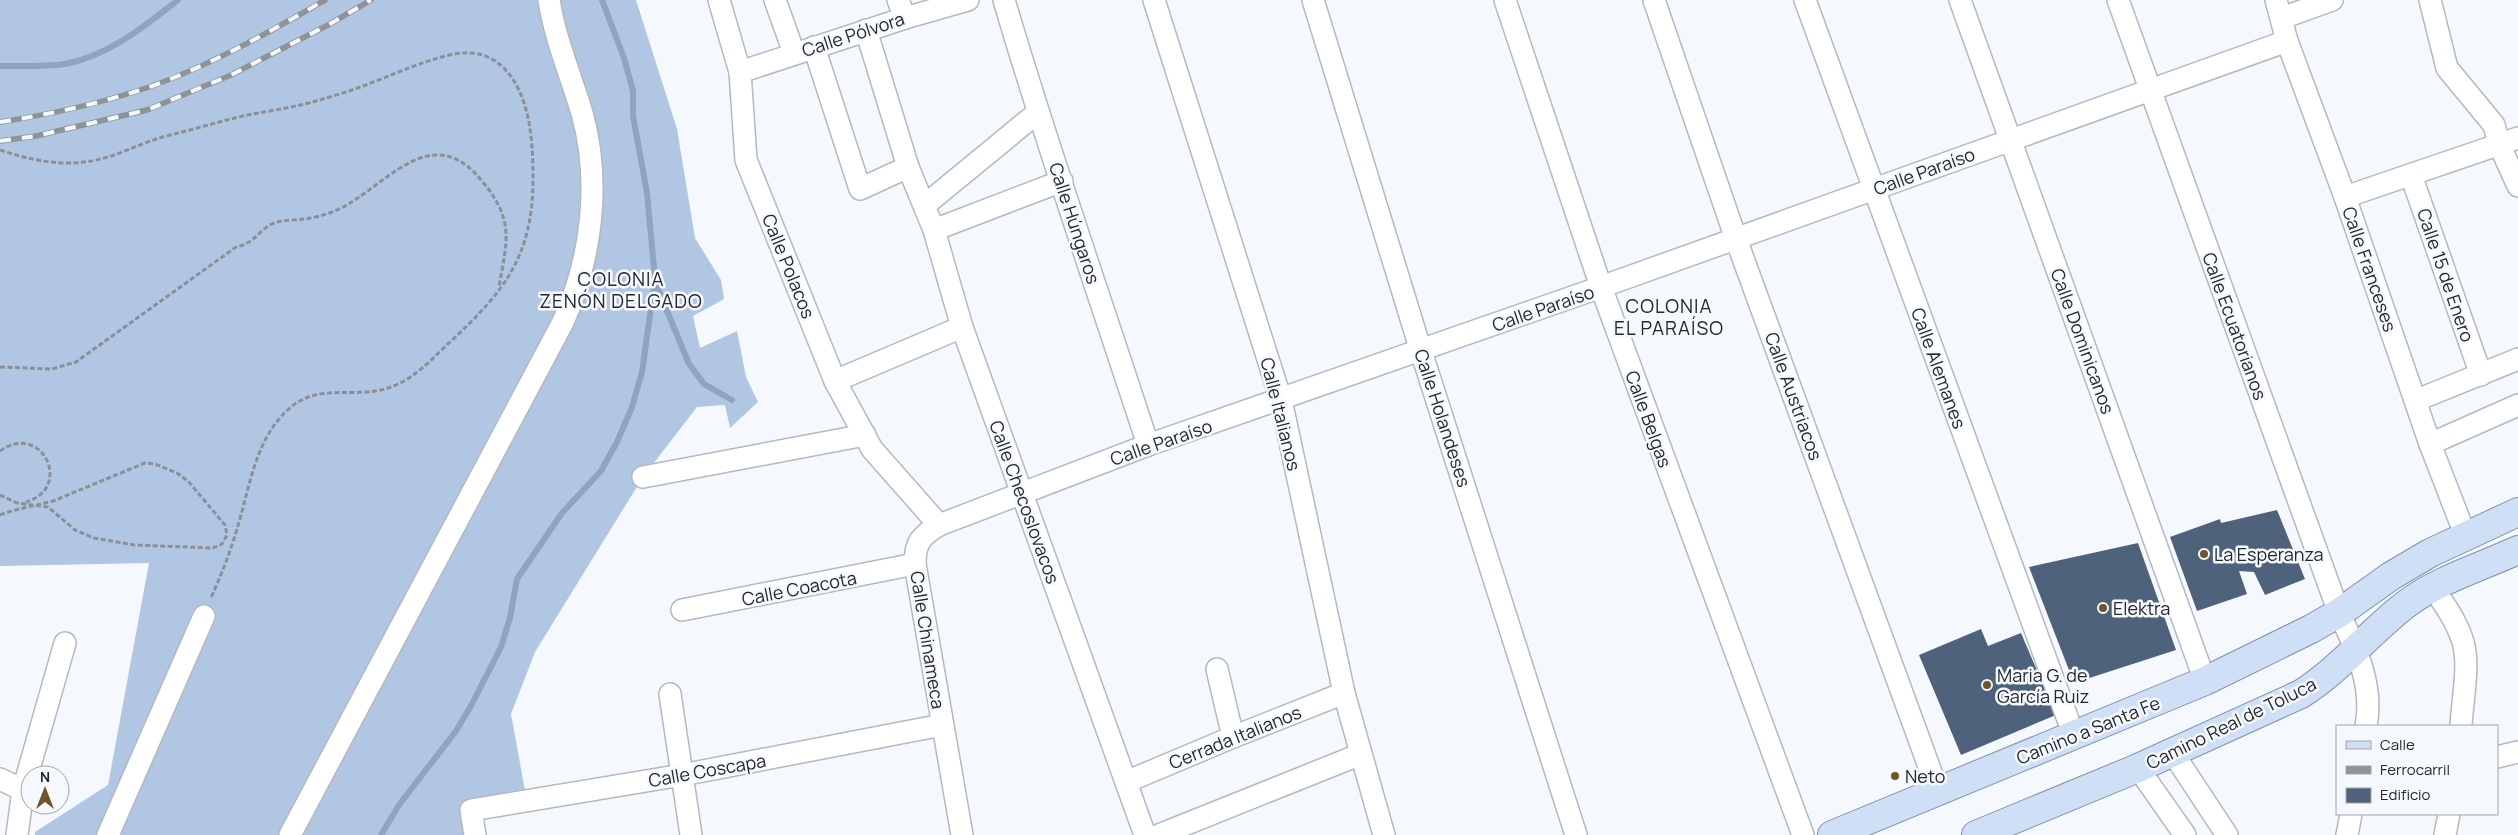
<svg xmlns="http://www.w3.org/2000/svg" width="2518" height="835" viewBox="0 0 2518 835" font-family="Manrope,sans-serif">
	<rect width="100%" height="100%" fill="#f5f9fe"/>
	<polygon fill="#b0c6e3" points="0,0 636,0 677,129 695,238 721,280 724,299 693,316 700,348 737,331 746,377 758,402 730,428 725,405 697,407 643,477 535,652 511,714 526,796 465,807 468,835 35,835 35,832 108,785 149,563 0,566"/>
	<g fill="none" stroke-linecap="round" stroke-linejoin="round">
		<g stroke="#8fa4c0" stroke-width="6">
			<path d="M 0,66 C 21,66 44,67 65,64 C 108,56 145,26 178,0"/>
			<polyline points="655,282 689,364 704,384 732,400"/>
			<polyline points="381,835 399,805 456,731 472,704 501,647 510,618 517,579 562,513 601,471 617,442 632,407 642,372 655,279 647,193 633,116 633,91 624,58 602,0"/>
		</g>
	</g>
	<g fill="#4f627c">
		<polygon points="2277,510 2305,579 2265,595 2254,572 2239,571 2247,594 2197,611 2170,537 2220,519 2221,523"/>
		<polygon points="2138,543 2176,650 2074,683 2029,567"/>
		<polygon points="1981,629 1988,646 2021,633 2056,715 1961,755 1919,655"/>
	</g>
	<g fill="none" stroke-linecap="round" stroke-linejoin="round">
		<g stroke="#b3b9c1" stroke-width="24">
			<g id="minor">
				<polyline points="719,0 740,72 746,160 835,381 872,449 939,525"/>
				<polyline points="775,0 794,53"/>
				<polyline points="898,0 905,18"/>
				<path d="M 1004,0 C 1048,150 1100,297 1148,445"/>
				<polyline points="1154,0 1281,400 1344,693 1384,835"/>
				<polyline points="1313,0 1421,351 1576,835"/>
				<polyline points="1505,0 1601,287 1803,835"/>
				<polyline points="1654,0 1736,239 1938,791"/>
				<polyline points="1805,0 2074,736"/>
				<polyline points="1960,0 2205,681"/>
				<path d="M 2118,0 L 2339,613 C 2356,648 2374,686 2366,726"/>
				<polyline points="2276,0 2287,41 2345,197 2430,444 2466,537"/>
				<polyline points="2430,0 2447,68 2494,125 2499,144 2518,186"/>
				<polyline points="2282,18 2332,0"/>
				<polyline points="866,30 908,167 934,230 962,327 1145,835"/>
				<polyline points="814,47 860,189 908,167"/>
				<polyline points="740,72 905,18 968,0"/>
				<polyline points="2411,175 2481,375"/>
				<polyline points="2345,197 2518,138"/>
				<polyline points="925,205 1037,113"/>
				<polyline points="934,230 1062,181"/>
				<polyline points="835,381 962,327"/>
				<polyline points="2417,400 2518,359"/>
				<polyline points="2430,444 2518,405"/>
				<polyline points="643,477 865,435"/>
				<path d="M 2433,588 C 2445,605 2457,622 2463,642 C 2470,665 2462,702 2461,726"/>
				<polyline points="682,610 915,564"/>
				<polyline points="1217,669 1233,737"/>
				<polyline points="670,694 691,835"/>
				<polyline points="2173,753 2227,835"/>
				<polyline points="2497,757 2518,752"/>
				<polyline points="2138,768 2185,835"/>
				<polyline points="0,779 23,790 17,835"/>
				<polyline points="1126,782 1233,737 1344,693"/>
				<polyline points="23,790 65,643"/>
				<polyline points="108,835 204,616"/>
				<path d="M 290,835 L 563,322 C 592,258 601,181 582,113 C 571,76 555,39 549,0"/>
				<polyline points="475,835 471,810 682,775 942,725"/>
				<path d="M 962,835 L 915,564 C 915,542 921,536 939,525 L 1148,445 L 1601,287 L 2287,41"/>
				<polyline points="1159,835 1361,754"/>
				<polyline points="2347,835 2351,814"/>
				<polyline points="2445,835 2449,814"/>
			</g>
		</g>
		<g stroke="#7e91ab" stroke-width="30">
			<g id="major">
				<polyline points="1832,835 2205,681 2311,629 2339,613 2391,576 2430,553 2518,512"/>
				<path d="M 1976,835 L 2138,768 L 2301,694 C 2340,669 2369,633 2405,605 C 2437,580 2481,567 2518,550"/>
			</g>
		</g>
		<g stroke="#8c9094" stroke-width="3" stroke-dasharray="5 2.5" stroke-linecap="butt">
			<path d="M 0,150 C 39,163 74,169 114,155 C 131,149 148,141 166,136 C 192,130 217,122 243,116 C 267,111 292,108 316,101 C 333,96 351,91 368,84 C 398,73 424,60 455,54 C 493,47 515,73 525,106 C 532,130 533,154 533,179 C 533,256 504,292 450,342 C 433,358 414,379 391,387 C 358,400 321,382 291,407 C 255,437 250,487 237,529 C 230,553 221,575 211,598"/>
			<path d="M 0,367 L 52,369 L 76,362 L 236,247 C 255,243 256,233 270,225 C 280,219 293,221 304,219 C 320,217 336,212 350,203 C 394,176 435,123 482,181 C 515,221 507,240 499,287"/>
			<path d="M 0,451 C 42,421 74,488 26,502"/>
			<polyline points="0,495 17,503"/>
			<path d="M 0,515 C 18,508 35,506 53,501 L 145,463 L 155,464 L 177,473 L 188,481 L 225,525 L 227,535 L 222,544 L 213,548 L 134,545 L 94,538 L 75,530 L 48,507 L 17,503"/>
		</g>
		<use href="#minor" stroke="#fff" stroke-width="21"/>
		<use href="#major" stroke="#cedff6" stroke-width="28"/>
		<g stroke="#8f9296" stroke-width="5.5">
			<g id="rail">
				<path d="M 0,122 C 46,115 93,105 137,91 C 198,72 270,32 325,0"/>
				<polyline points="0,141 36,136 147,110 231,75 328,25 371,0"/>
			</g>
		</g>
		<use href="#rail" stroke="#f5f9fe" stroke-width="4" stroke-dasharray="11" stroke-linecap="butt"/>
	</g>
	<g fill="#705327" stroke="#f5f9fe" stroke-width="2">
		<circle cx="2204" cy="554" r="5"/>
		<circle cx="2103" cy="608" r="5"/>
		<circle cx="1987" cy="685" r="5"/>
		<circle cx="1895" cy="776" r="5"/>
	</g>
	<g text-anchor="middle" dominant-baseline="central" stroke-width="5" stroke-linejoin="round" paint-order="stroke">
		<g font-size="18" fill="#25282b" stroke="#f5f9fe">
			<text transform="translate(853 34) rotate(-18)">Calle Pólvora</text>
			<text transform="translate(1924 171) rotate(-20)">Calle Paraíso</text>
			<text transform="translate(1075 223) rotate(72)">Calle Húngaros</text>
			<text transform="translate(789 266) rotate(68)">Calle Polacos</text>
			<text transform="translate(2370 269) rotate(71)">Calle Franceses</text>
			<text transform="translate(2446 275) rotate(71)">Calle 15 de Enero</text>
			<text transform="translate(1543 308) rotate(-19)">Calle Paraíso</text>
			<text transform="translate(2235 326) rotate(70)">Calle Ecuatorianos</text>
			<text transform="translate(2083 341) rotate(70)">Calle Dominicanos</text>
			<text transform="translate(1939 368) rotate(70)">Calle Alemanes</text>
			<text transform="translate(1794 396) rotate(70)">Calle Austriacos</text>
			<text transform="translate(1281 414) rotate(76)">Calle Italianos</text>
			<text transform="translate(1443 418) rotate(72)">Calle Holandeses</text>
			<text transform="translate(1649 419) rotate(70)">Calle Belgas</text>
			<text transform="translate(1161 442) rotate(-19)">Calle Paraíso</text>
			<text transform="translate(1025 502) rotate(70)">Calle Checoslovacos</text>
			<text transform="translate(799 588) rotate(-11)">Calle Coacota</text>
			<text transform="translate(928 640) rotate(81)">Calle Chinameca</text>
			<text transform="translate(2231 723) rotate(-26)">Camino Real de Toluca</text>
			<text transform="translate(2088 730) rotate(-22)">Camino a Santa Fe</text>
			<text transform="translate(1235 737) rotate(-22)">Cerrada Italianos</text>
			<text transform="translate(707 770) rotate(-10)">Calle Coscapa</text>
		</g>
		<g font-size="18" fill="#25282b" stroke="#f5f9fe" text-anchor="start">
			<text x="2214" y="554">La Esperanza</text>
			<text x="2113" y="608">Elektra</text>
			<text x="1997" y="675">Maria G. de<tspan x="1997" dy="21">García Ruiz</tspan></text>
			<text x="1905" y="776">Neto</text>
		</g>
		<g font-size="19" letter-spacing="1" fill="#25282b" stroke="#f5f9fe">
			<text x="621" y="279">COLONIA<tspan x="621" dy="22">ZENÓN DELGADO</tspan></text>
			<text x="1669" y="306">COLONIA<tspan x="1669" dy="22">EL PARAÍSO</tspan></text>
		</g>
	</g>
	<rect x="2336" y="725" width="162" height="90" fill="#f5f9fe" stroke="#a2a5aa"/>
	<rect x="2346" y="741" width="25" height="8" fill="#cedff6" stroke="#a2a5aa"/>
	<text x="2380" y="750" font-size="15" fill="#25282b">Calle</text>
	<rect x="2346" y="766" width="25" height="8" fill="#8f9296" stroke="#a2a5aa"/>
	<text x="2380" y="775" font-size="15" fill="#25282b">Ferrocarril</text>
	<rect x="2346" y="788" width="25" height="15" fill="#4f627c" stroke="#a2a5aa"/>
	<text x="2380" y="800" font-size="15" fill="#25282b">Edificio</text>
	<g transform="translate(45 790)"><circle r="24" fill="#f5f9fe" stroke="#a2a5aa"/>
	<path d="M0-4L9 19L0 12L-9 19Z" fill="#705327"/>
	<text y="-8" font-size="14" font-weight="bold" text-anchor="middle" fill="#25282b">N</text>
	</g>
</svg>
